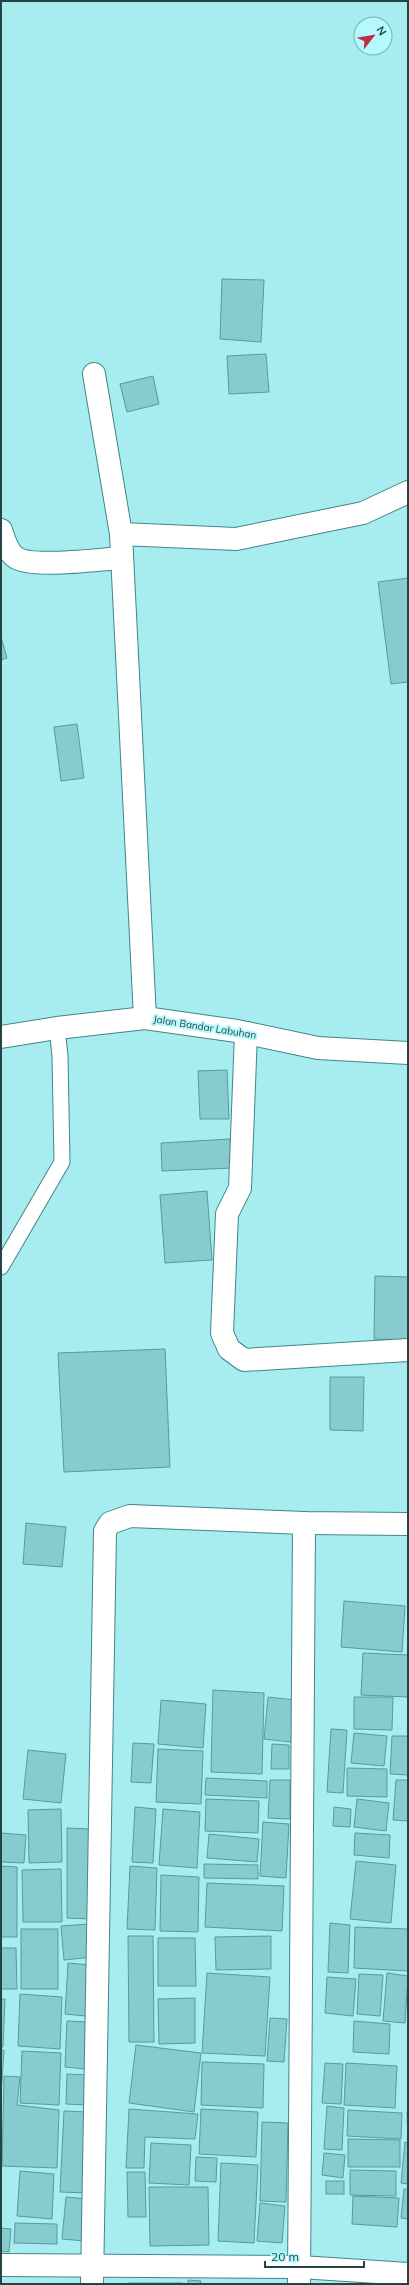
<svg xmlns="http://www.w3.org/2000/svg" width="409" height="2285" viewBox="0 0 409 2285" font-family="Mulish,sans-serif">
	<rect width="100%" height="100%" fill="#a7edf0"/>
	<g fill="#87cbcf" stroke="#569a9d">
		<polygon points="222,279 264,280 261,342 220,339"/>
		<polygon points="266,354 269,392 229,394 227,356"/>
		<polygon points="153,376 159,404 127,412 120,384"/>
		<polygon points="408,578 408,682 391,684 378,582"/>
		<polygon points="1,637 7,658 1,660"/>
		<polygon points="77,724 84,778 61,781 54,727"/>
		<polygon points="227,1070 229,1119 200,1119 198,1071"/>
		<polygon points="230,1139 232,1168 162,1171 161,1143"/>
		<polygon points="207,1191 212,1260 165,1263 160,1195"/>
		<polygon points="375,1276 408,1277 408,1340 374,1339"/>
		<polygon points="165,1349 170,1467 64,1472 58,1353"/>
		<polygon points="330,1377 364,1377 363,1431 330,1430"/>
		<polygon points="26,1523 66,1527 62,1567 23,1564"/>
		<polygon points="344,1601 405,1606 402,1652 341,1647"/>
		<polygon points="363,1653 408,1655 408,1697 361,1695"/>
		<polygon points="213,1690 264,1693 262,1774 211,1772"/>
		<polygon points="268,1697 295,1700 291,1742 264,1739"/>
		<polygon points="354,1697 393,1697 392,1730 354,1729"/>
		<polygon points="161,1700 206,1704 203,1748 158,1744"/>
		<polygon points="331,1729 347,1730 343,1793 327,1792"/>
		<polygon points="354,1733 387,1736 384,1766 351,1763"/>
		<polygon points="392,1736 408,1736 408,1775 390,1774"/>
		<polygon points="133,1743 154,1744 151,1783 131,1782"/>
		<polygon points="272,1744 289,1745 289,1769 271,1769"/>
		<polygon points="158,1749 203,1751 201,1804 156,1802"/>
		<polygon points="28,1750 66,1754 61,1803 23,1799"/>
		<polygon points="347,1768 387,1769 387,1797 347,1796"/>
		<polygon points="206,1778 267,1781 267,1798 205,1795"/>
		<polygon points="270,1780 290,1780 290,1819 268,1818"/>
		<polygon points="396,1780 408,1780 408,1821 393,1820"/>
		<polygon points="206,1799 259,1801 258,1833 205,1831"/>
		<polygon points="357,1799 389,1803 386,1831 354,1827"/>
		<polygon points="135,1807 156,1809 153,1863 132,1862"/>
		<polygon points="334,1807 351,1809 350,1827 333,1826"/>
		<polygon points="61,1809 62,1862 29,1863 28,1810"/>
		<polygon points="163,1809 200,1812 197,1868 159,1865"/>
		<polygon points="263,1822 289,1824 286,1878 260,1876"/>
		<polygon points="67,1828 90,1829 91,1919 67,1918"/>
		<polygon points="1,1833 26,1835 24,1863 1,1862"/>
		<polygon points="355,1833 390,1835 389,1858 354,1855"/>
		<polygon points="209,1834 259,1839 257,1862 207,1858"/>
		<polygon points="356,1861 396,1865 391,1923 350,1919"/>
		<polygon points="204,1864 258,1865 258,1879 204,1878"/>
		<polygon points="1,1866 17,1867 17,1937 1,1937"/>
		<polygon points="130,1866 157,1868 155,1930 127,1929"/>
		<polygon points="61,1869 62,1922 23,1922 22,1870"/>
		<polygon points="161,1875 199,1877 198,1932 160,1931"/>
		<polygon points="207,1883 284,1886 282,1931 205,1927"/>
		<polygon points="330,1923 350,1925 348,1973 328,1972"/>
		<polygon points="90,1924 93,1957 64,1960 61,1926"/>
		<polygon points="355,1927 408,1929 408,1971 354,1968"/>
		<rect x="21" y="1929" width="37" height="60"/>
		<polygon points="128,1936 153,1936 154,2042 129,2042"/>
		<polygon points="271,1936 271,1969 216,1970 215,1937"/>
		<polygon points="158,1938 195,1938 196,1986 158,1986"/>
		<polygon points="1,1948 16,1948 17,1989 1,1989"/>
		<polygon points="68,1963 90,1965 86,2016 65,2014"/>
		<polygon points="207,1973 270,1977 265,2056 202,2053"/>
		<polygon points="387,1973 408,1976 405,2023 383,2021"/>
		<polygon points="359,1974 383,1975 380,2016 357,2014"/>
		<polygon points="327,1977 356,1979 353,2016 325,2013"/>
		<polygon points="20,1994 62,1997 60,2049 18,2046"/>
		<polygon points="195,1998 195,2043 159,2044 158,1999"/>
		<polygon points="1,1999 5,1999 3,2047 1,2047"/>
		<polygon points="270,2018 287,2019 284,2062 267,2061"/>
		<polygon points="67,2021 88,2022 86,2069 65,2067"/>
		<polygon points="354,2021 390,2024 389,2054 353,2052"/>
		<polygon points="136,2045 201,2053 194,2112 129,2103"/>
		<polygon points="1,2050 4,2050 1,2095"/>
		<polygon points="22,2051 61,2053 59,2105 20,2103"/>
		<polygon points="202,2062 264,2064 263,2108 201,2105"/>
		<polygon points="325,2063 343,2064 341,2104 322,2103"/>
		<polygon points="346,2063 397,2066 395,2108 344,2105"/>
		<polygon points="67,2074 89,2075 88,2105 66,2104"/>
		<polygon points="4,2076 20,2077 17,2105 59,2110 57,2168 2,2166"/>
		<polygon points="327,2106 344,2108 342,2150 324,2149"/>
		<polygon points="129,2109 198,2114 195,2139 145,2137 144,2168 126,2168"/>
		<polygon points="201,2109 258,2112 256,2157 199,2154"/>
		<polygon points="348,2110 402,2113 401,2139 347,2136"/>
		<polygon points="64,2111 89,2112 85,2193 60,2192"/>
		<polygon points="407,2112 408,2112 408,2141"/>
		<polygon points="262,2122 288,2123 286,2202 260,2201"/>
		<polygon points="348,2139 400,2140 400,2167 348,2167"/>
		<polygon points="405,2142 408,2143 408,2184 401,2183"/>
		<polygon points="151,2143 191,2145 189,2185 149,2183"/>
		<polygon points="324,2153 345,2155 343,2178 322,2175"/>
		<polygon points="196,2157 217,2158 216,2182 195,2181"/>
		<polygon points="221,2163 258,2165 254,2243 218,2241"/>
		<polygon points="350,2170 396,2171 396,2196 350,2195"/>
		<polygon points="20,2171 54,2174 52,2219 17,2216"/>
		<polygon points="127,2172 145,2172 146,2217 128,2217"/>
		<rect x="326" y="2181" width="18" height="13"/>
		<polygon points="149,2187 208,2187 209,2245 150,2246"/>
		<polygon points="404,2189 408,2189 408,2219 401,2218"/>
		<polygon points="353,2196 399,2198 397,2227 352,2224"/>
		<polygon points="66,2197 88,2199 84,2241 62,2239"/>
		<polygon points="260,2203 285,2206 282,2243 257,2241"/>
		<polygon points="15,2223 57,2224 57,2244 14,2243"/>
		<polygon points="1,2228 11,2229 9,2252 1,2251"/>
		<polygon points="188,2280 201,2281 200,2284 188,2284"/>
		<rect x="128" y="2283" width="54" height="1"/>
	</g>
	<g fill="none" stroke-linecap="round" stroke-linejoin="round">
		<g stroke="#418589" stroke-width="17">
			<polyline id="lane" points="1,1267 62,1162 60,1056 57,1028"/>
		</g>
		<g stroke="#418589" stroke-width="24">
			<g id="street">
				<polyline points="94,374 121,534"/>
				<path d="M 1,530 C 4,539 7,551 15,557 C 31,569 100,559 122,558"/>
				<polyline points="145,1018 121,534 236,539 363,513 408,492"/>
				<polyline points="246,1033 240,1188 227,1214 222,1333 229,1349 244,1360 408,1350"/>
				<polyline points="1,2265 300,2267 408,2274"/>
				<polyline points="92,2284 105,1531 110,1523 130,1516 304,1523 408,1524"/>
				<polyline points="299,2284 304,1523"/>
			</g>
		</g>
		<g stroke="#418589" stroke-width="24">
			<polyline id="secondary" points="1,1037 57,1028 145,1018 237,1031 318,1048 408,1053"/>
		</g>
		<use href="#lane" stroke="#fff" stroke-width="15"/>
		<use href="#street" stroke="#fff" stroke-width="22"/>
		<use href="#secondary" stroke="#fff" stroke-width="22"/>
	</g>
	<g text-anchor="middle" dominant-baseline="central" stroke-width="4" stroke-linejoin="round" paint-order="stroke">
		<g font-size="10" fill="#264344" stroke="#b4fafd">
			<text transform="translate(205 1027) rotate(9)">Jalan Bandar Labuhan</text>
		</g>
	</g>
	<rect width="409" height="2285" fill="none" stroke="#264344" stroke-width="4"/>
	<g transform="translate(373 36) rotate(59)"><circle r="19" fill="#b4fafd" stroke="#7bb1b3"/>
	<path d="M0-3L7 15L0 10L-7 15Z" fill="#bf2e3f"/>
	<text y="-6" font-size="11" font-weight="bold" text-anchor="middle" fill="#264344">N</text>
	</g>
	<path d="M265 2261v6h99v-6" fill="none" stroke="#264344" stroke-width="2"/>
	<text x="271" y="2261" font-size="12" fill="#264344" stroke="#b4fafd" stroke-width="3" paint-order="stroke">20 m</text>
</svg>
